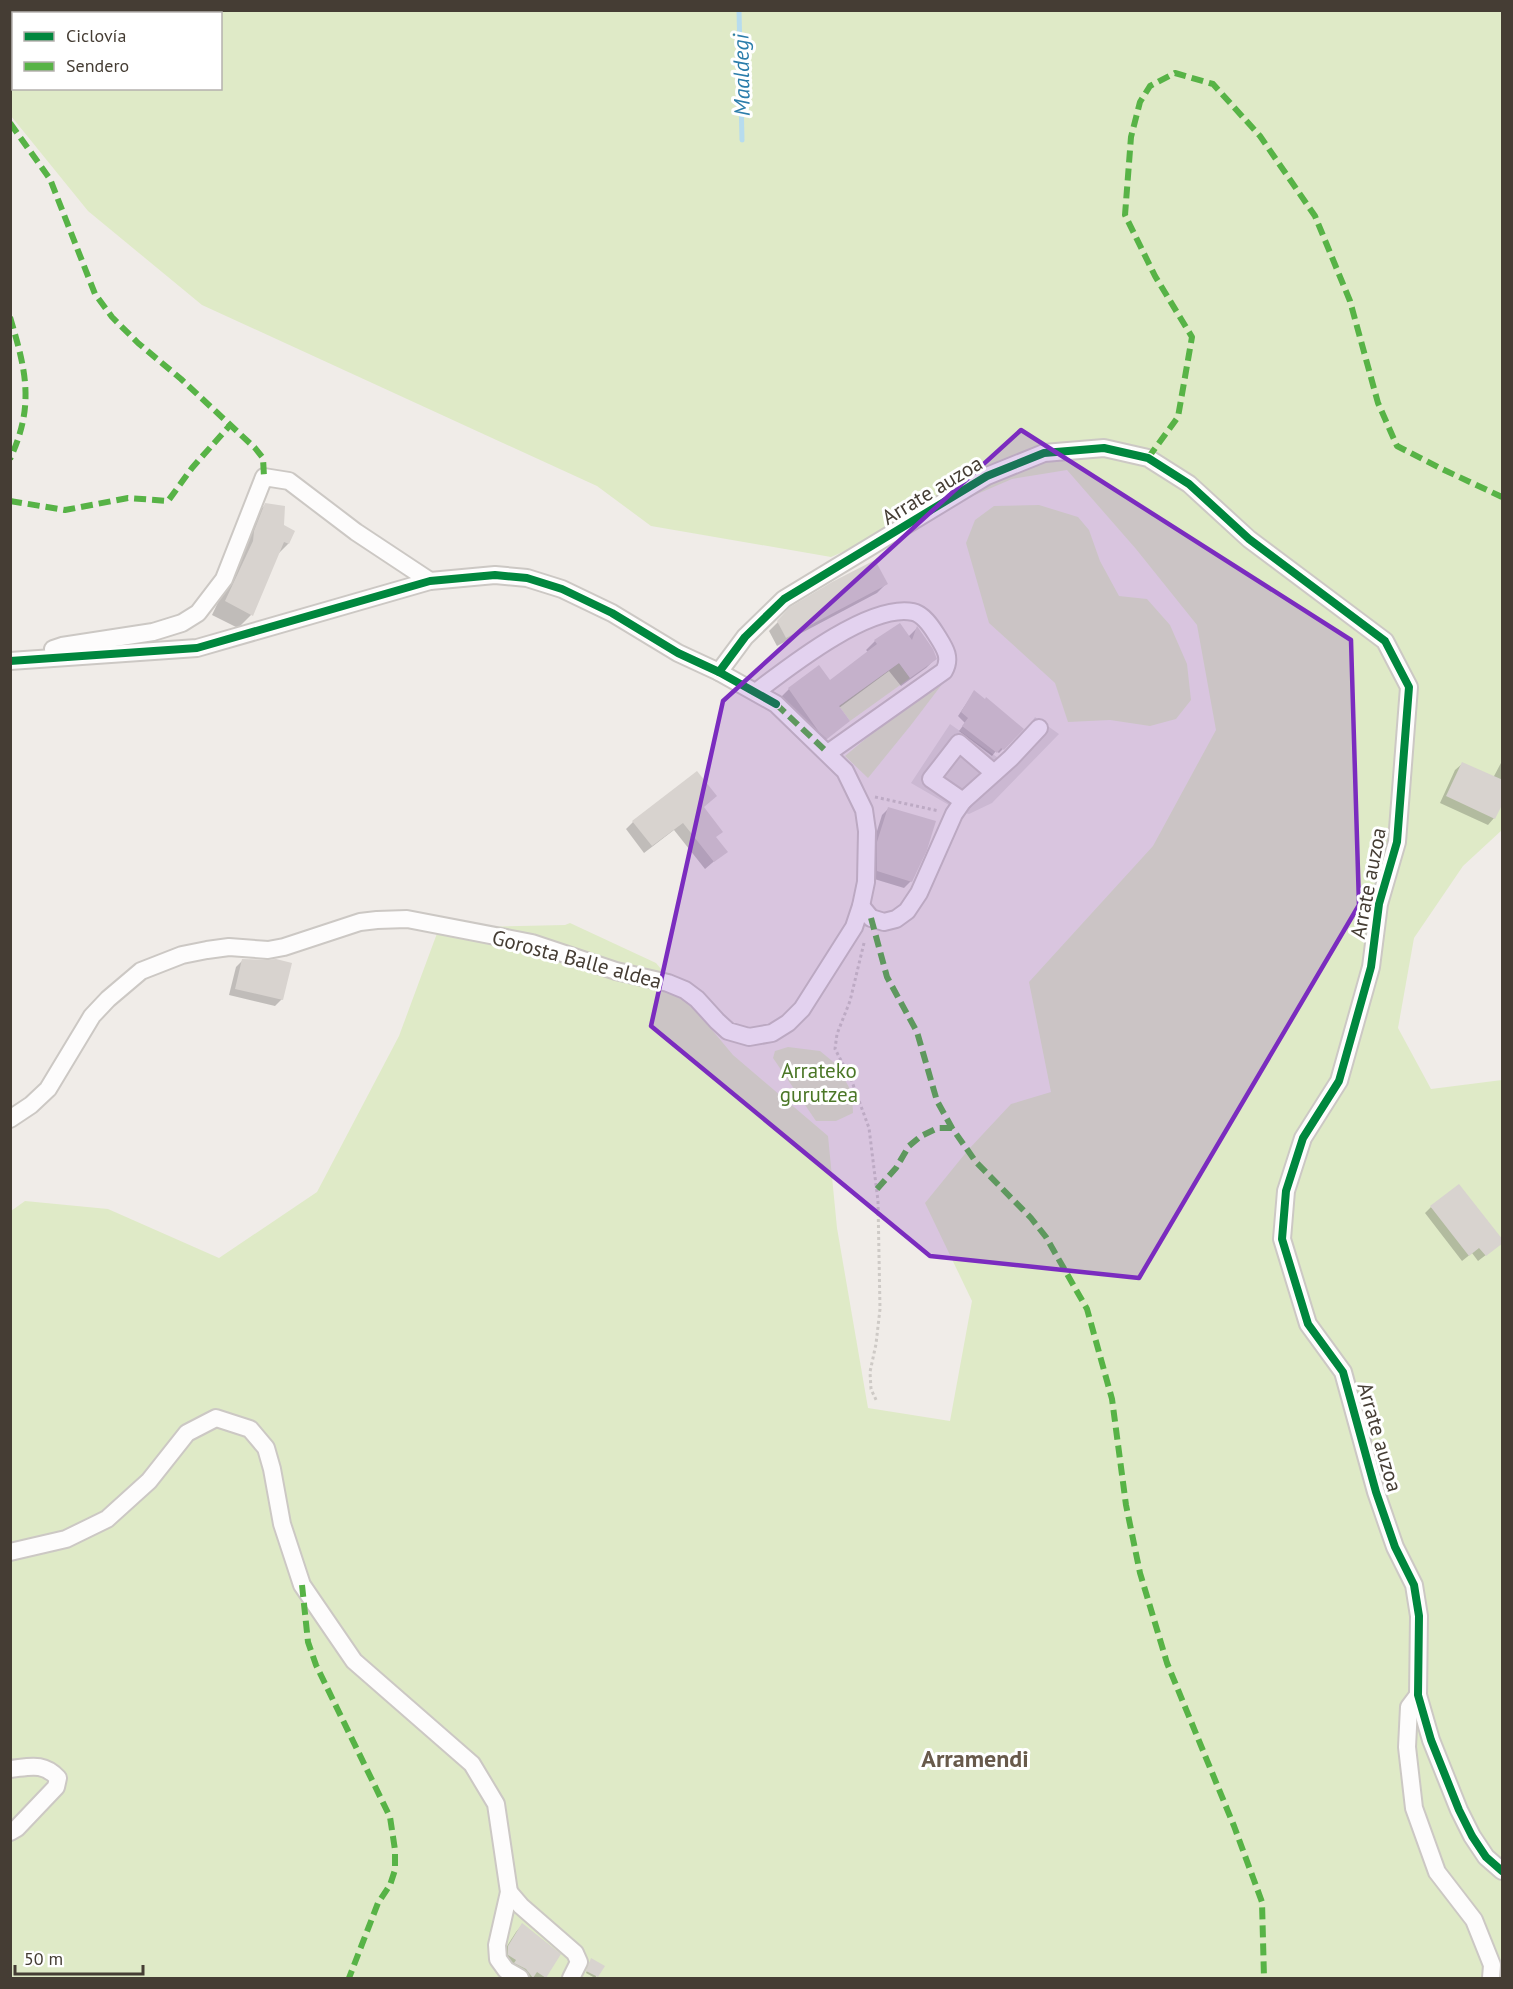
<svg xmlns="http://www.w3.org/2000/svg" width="1513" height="1989" viewBox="0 0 1513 1989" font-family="'PT Sans',sans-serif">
	<rect width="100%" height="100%" fill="#f0ece8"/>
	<g fill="#dfeac7" fill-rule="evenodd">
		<path d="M 11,11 L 1502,11 L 1502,830 L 1463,866 L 1414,938 L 1398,1028 L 1431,1089 L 1502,1080 L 1502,1978 L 11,1978 L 11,1211 L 25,1201 L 108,1209 L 219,1258 L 317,1192 L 399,1036 L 439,928 L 565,925 L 570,923 L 656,963 L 733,1055 L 828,1136 L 837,1228 L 868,1408 L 950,1421 L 972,1301 L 925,1203 L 968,1150 L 1011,1104 L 1051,1092 L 1029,982 L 1153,846 L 1216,730 L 1197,625 L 1136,549 L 1067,470 L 1012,479 L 831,557 L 651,526 L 597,486 L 202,305 L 88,211 L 11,116 ZM 14,14 L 220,14 L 220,88 L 14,88 Z"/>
		<polygon points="1039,505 1078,517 1089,530 1100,561 1119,596 1147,599 1170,625 1187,664 1191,700 1176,719 1150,726 1110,720 1068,722 1055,683 989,623 966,543 975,520 994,506"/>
		<polygon points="899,663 910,678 850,721 839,706"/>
		<polygon points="942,675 946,679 911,725 868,778 845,756"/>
		<polygon points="788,1047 820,1051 837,1065 852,1093 853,1113 836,1121 816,1121 773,1058 775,1051"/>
	</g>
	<polygon fill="#dfdbd8" points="1035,717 1059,734 992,803 969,814 961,812 911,783 950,724 1004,762"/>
	<g fill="#0003">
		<polygon points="265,505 282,526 293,532 288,544 278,554 251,615 238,628 212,615 240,556 252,519"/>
		<polygon points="886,584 877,593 777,646 769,631 791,609"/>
		<polygon points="917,628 935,659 926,668 901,686 889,671 839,708 848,720 817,747 780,698 789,689 829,682 868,652 866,650 875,641 908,637"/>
		<polygon points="974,692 1022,729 999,753 996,751 992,756 959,731 965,723 958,716"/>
		<polygon points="1502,761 1502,800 1494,818 1488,825 1440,803 1455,770 1462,764 1493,778"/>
		<polygon points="703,808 715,838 726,851 705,869 674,830 644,853 626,829 633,822"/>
		<polygon points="889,808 911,881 904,888 871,878 871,850 882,815"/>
		<polygon points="243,960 282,999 275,1006 229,995 236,967"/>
		<polygon points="1431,1207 1495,1248 1478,1261 1472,1253 1462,1261 1425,1213"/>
		<polygon points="522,1925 545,1977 543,1978 522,1978 502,1954 516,1932"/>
		<polygon points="590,1962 603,1966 595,1978 586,1973"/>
	</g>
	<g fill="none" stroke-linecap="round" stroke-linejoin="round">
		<polyline stroke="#b7dcee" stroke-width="5" points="739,10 742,140"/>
	</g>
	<g fill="#d8d3cf">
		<polygon points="265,503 285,506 284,525 295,531 289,544 284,542 253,616 225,601 253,541 254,531"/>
		<polygon points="875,560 888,584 786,638 777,621 790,607 832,582"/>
		<polygon points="900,623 912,640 917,626 933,649 937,659 910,678 899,663 839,706 850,721 827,739 819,732 788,688 819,665 830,680 877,644 874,640"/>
		<polygon points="974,690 985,699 986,697 1024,729 1004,750 1001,748 997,753 962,726 968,718 961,712"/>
		<polygon points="1462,762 1503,780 1503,803 1495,819 1446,796"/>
		<polygon points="697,771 717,796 704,807 723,832 716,837 728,852 714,862 683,823 652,846 632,821"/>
		<polygon points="888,807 936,821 927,850 912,882 877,871 877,842"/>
		<polygon points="242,959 267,960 276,959 292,963 283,1000 235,989"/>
		<polygon points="1459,1184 1503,1240 1503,1243 1486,1256 1479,1248 1469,1256 1430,1206"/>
		<polygon points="522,1923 561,1954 546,1978 537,1972 533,1978 526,1969 514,1963 516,1960 508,1955 508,1946"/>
		<polygon points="591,1958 605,1966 598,1977 586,1971"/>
	</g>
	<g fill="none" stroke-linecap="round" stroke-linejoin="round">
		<g stroke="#ccc8c4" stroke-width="20">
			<g id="minor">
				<polyline points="53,649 62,646 153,632 182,623 198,613 224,579 264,477 289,481 356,532 430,581"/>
				<polyline points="10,661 197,648 430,581 495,575 527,578 562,589 612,613 678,653 719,672 776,704 845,771 864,810 867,831 866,882 861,906 854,927 802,1009 788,1023 772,1033 749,1037 728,1031 717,1021 697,999 685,990 668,983 616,971 532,943 407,919 377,920 360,922 284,947 268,950 229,947 207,950 182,955 141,971 108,999 92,1016 48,1089 31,1105 10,1119"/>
				<polyline points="719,672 745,637 784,599 987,476 1044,453 1104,448 1148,458 1189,484 1249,539 1385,641 1409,687 1397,842 1379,904 1371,967 1339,1081 1303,1138 1286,1191 1282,1239 1308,1324 1343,1372 1376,1492 1395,1547 1414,1585 1419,1616 1418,1695 1431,1740 1459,1810 1472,1836 1486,1857 1502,1871"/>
				<path d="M 756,692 C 790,666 870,603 913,612 C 923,614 931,626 936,634 C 944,647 952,657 944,671 L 828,753"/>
				<polyline points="994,773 959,743 931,779 963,801 1011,758 1039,728"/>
				<polyline points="861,906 871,918 884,922 896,919 907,911 919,893 954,814 963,801"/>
				<polyline points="10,1552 66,1539 107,1519 149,1481 187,1433 216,1418 250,1429 266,1448 272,1469 282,1524 302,1585 354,1661 472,1764 496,1804 509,1892 497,1945 498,1959 506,1970 520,1978"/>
				<polyline points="1418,1695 1409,1707 1407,1747 1414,1808 1437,1872 1474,1920 1492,1965 1491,1978"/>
				<path d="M 10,1769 C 30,1767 43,1762 58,1778 L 56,1787 L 17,1828 L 10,1832"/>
				<polyline points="509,1892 521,1906 575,1953 579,1962 571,1978"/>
			</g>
		</g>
		<g stroke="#cecac6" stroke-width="3" stroke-dasharray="3 3" stroke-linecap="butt">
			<polyline points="875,797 939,811"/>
			<polyline points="864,943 850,1001 837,1034 835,1049 851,1079 869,1128 878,1201 880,1309 876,1344 870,1372 871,1389 877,1402"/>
		</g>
		<use href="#minor" stroke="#fdfcfc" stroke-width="16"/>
		<g stroke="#57b346" stroke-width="6" stroke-dasharray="12 6" stroke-linecap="butt">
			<polyline points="10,123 50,179 95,294 112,317 138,343 181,379 255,448 263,458 264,477"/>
			<path d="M 10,317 C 26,371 35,405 10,459"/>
			<polyline points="1148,458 1178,417 1192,337 1155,276 1125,215 1131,137 1140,102 1150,86 1175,73 1213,84 1260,136 1315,216 1350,301 1378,403 1397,446 1442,469 1502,497"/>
			<polyline points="10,501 65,510 128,498 168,501 192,468 231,424"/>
			<polyline points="776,704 828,753"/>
			<polyline points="871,918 887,977 917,1032 937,1101 952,1128 976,1162 1031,1218 1046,1237 1087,1309 1112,1399 1126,1505 1140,1573 1167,1663 1234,1826 1262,1902 1264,1978"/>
			<polyline points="877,1189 896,1168 909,1146 921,1136 938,1128 952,1128"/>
			<polyline points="302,1585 308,1642 316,1665 390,1817 395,1850 395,1870 390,1885 378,1903 349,1978"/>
		</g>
		<g stroke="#fff" stroke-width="11">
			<g id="cycleway">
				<polyline points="10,661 197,648 430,581 495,575 527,578 562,589 612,613 678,653 719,672 776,704"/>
				<polyline points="719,672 745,637 784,599 987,476 1044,453 1104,448 1148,458 1189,484 1249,539 1385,641 1409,687 1397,842 1379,904 1371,967 1339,1081 1303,1138 1286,1191 1282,1239 1308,1324 1343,1372 1376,1492 1395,1547 1414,1585 1419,1616 1418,1695 1431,1740 1459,1810 1472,1836 1486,1857 1502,1871"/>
			</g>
		</g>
		<use href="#cycleway" stroke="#00873e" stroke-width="8"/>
	</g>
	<path fill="#7b2cbf" fill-opacity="0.2" stroke="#7b2cbf" stroke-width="4.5" stroke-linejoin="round" d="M 1021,430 L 1351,640 L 1359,905 L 1139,1278 L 930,1256 L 651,1026 L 723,701 Z"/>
	<g text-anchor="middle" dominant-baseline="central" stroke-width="6" stroke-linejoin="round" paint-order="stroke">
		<g font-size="21" fill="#453d34" stroke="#fff">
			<text transform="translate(932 490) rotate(-31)">Arrate auzoa</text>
			<text transform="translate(1368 883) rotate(-79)">Arrate auzoa</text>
			<text transform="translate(577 959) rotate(15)">Gorosta Balle aldea</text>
			<text transform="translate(1380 1437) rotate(74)">Arrate auzoa</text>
		</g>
		<g font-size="21" fill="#4b7727" stroke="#fff">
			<text x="819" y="1070">Arrateko<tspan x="819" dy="24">gurutzea</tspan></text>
		</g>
		<g font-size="22" font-style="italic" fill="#2b7daa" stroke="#fff">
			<text transform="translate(741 75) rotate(-91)">Maaldegi</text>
		</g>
		<g font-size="24" font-weight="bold" fill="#685a4b" stroke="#fff">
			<text x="975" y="1758">Arramendi</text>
		</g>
	</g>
	<rect width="1513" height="1989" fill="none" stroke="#453d34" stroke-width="24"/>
	<rect x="12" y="12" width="210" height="78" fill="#ffffff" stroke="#b5b1ae" stroke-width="1.5"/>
	<rect x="24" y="32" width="30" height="9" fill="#00873e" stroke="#b5b1ae" stroke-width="1.5"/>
	<text x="66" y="42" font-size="18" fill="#453d34">Ciclovía</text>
	<rect x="24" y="62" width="30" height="9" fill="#57b346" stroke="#b5b1ae" stroke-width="1.5"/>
	<text x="66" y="72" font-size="18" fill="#453d34">Sendero</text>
	<path d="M15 1965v9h128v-9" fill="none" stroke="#453d34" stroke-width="3"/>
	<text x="24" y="1965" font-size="18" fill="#453d34" stroke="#ffffff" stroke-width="4.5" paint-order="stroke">50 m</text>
</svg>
